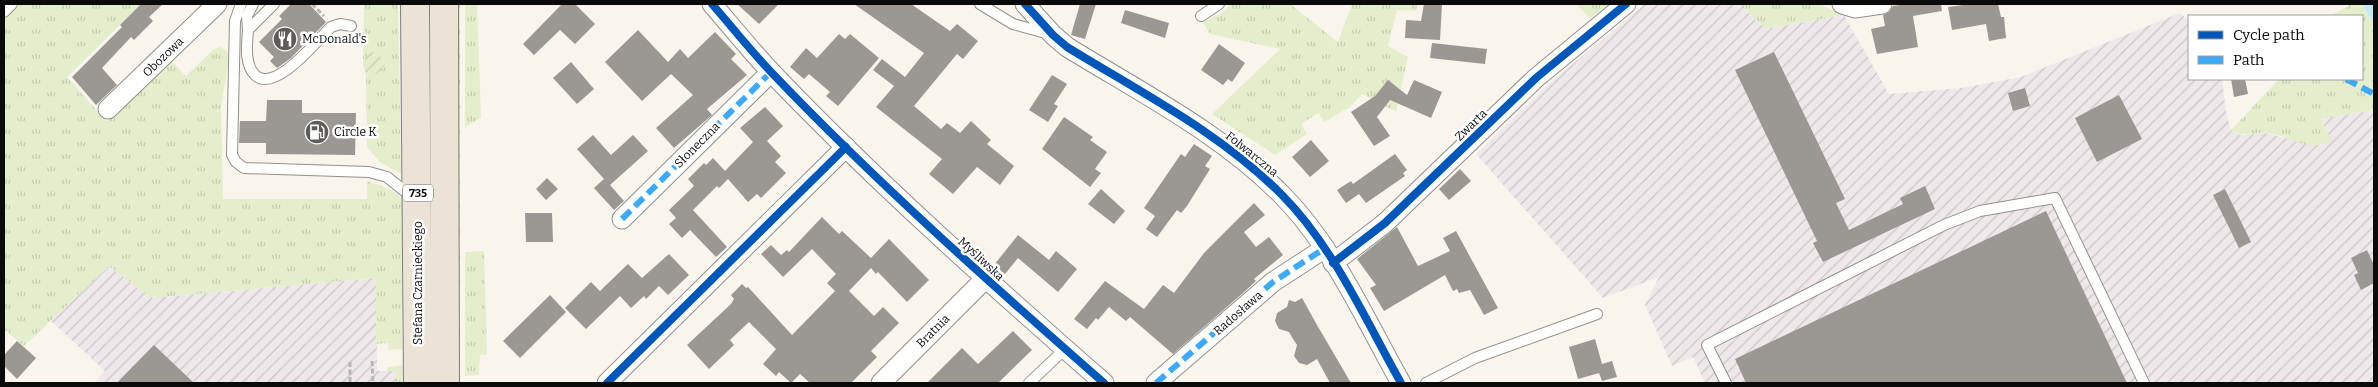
<svg xmlns="http://www.w3.org/2000/svg" width="2378" height="387" viewBox="0 0 2378 387" font-family="Bitter,serif">
	<defs>
		<pattern id="industrial-furrows" width="10" height="10" patternUnits="userSpaceOnUse" patternTransform="scale(1.25)"><rect width="10" height="10" fill="#efe8eb"/><path d="M-1 1l2-2M0 10L10 0M9 11l2-2" fill="none" stroke="#ccc6c8"/></pattern>
		<pattern id="grass-tufts" width="24" height="20" patternUnits="userSpaceOnUse" patternTransform="scale(1.25)"><rect width="24" height="20" fill="#e5eecc"/><path d="M3 7l-1-3M5 7V3M7 7l1-3M15 17l-1-3M17 17v-4M19 17l1-3" fill="none" stroke="#c3cbae"/></pattern>
		<pattern id="garden-furrows" width="10" height="10" patternUnits="userSpaceOnUse" patternTransform="scale(1.25)"><rect width="10" height="10" fill="#e5eecc"/><path d="M-1 1l2-2M0 10L10 0M9 11l2-2" fill="none" stroke="#c3cbae"/></pattern>
	</defs>
	<rect width="100%" height="100%" fill="#f9f5ed"/>
	<g fill="url(#industrial-furrows)">
		<polygon points="1645,4 1739,4 1766,29 1844,15 1889,94 1961,88 2021,77 2180,13 2189,21 2189,79 2222,79 2226,112 2231,130 2241,135 2266,133 2289,139 2320,119 2374,110 2374,383 1705,383 1693,357 1672,366 1645,305 1659,277 1603,298 1476,154 1551,82"/>
		<polygon points="109,266 151,298 376,278 377,371 396,371 396,383 94,383 105,371 51,321"/>
	</g>
	<g fill="url(#grass-tufts)">
		<path d="M 20,4 L 141,4 L 67,77 L 107,122 L 168,58 L 186,76 L 214,49 L 220,47 L 226,50 L 229,57 L 221,107 L 223,199 L 367,199 L 367,181 C 380,185 393,188 402,199 L 402,349 L 388,350 L 388,343 L 376,344 L 376,278 L 151,298 L 109,266 L 24,346 L 4,329 L 4,19 Z"/>
		<polygon points="364,4 398,4 401,174 380,162 367,147 366,74 363,65"/>
		<polygon points="453,4 460,4 460,234 454,234"/>
		<polygon points="465,4 477,4 481,115 481,118 465,127"/>
		<polygon points="1231,4 1290,4 1338,42 1352,4 1417,4 1416,11 1397,10 1388,46 1408,57 1396,112 1362,94 1350,107 1324,122 1318,113 1301,124 1307,134 1275,155 1212,114 1280,49 1210,34 1203,22 1223,12"/>
		<polygon points="1576,4 1610,4 1590,18"/>
		<polygon points="1739,4 1819,4 1844,15 1766,29"/>
		<path d="M 2348,4 L 2362,4 L 2374,25 L 2374,110 L 2321,119 L 2332,141 C 2325,144 2318,146 2310,145 C 2296,144 2283,135 2269,133 C 2253,131 2247,139 2231,130 L 2279,79 L 2362,79 L 2362,16 L 2329,16 L 2349,6 Z"/>
		<polygon points="456,249 460,249 460,383 454,383"/>
		<polygon points="484,251 487,354 480,355 479,375 465,376 465,252"/>
		<polygon points="403,365 402,383 396,383 396,371 387,371 388,367"/>
	</g>
	<polygon fill="url(#garden-furrows)" points="373,52 383,58 385,65 376,74 366,74 363,65 368,54"/>
	<polygon fill="#c2e9f4" points="2362,4 2374,4 2374,25"/>
	<g fill="#9b9893">
		<polygon points="141,4 163,4 149,17 153,21 134,40 131,37 102,68 117,85 96,105 72,77 122,27 120,25"/>
		<polygon points="291,4 309,4 326,22 291,58 277,68 270,61 274,57 259,42 282,19 279,16"/>
		<polygon points="562,4 575,4 595,24 575,44 560,30 534,55 523,44"/>
		<polygon points="737,4 779,4 759,24"/>
		<polygon points="854,4 911,4 950,31 957,24 978,41 963,59 957,54 914,106 941,129 947,123 960,133 971,121 991,140 987,144 1014,166 1000,185 977,167 953,194 929,174 942,159 876,107 894,86 873,70 882,59 905,77 924,53"/>
		<polygon points="1080,4 1096,4 1085,39 1071,35"/>
		<polygon points="1424,4 1442,4 1440,40 1405,38 1406,20 1421,21"/>
		<polygon points="1907,4 1941,4 1942,11 1913,16 1918,47 1877,54 1871,29 1885,26 1883,15 1889,12 1893,6"/>
		<polygon points="1970,4 1998,4 2001,17 2004,17 2006,38 1989,41 1986,24 1952,30 1948,7"/>
		<polygon points="1125,10 1169,23 1165,38 1121,23"/>
		<polygon points="638,30 668,62 680,49 688,58 715,32 736,54 731,59 747,75 707,109 712,115 674,148 656,128 693,95 671,74 642,101 605,62"/>
		<polygon points="839,34 845,39 850,34 879,58 838,106 826,96 830,92 809,74 804,79 790,67 806,48 817,58"/>
		<polygon points="1432,43 1487,49 1485,64 1430,58"/>
		<polygon points="1219,44 1245,63 1232,82 1228,79 1223,85 1201,70"/>
		<polygon points="1774,52 1845,199 1836,203 1849,230 1903,204 1900,198 1925,186 1935,209 1823,262 1813,243 1817,241 1735,70"/>
		<polygon points="571,62 594,89 577,104 553,78"/>
		<polygon points="1052,75 1067,84 1054,104 1058,106 1048,122 1029,110"/>
		<polygon points="2231,79 2245,79 2248,94 2234,97"/>
		<polygon points="1388,80 1407,95 1414,80 1442,92 1431,118 1390,100 1377,117 1390,136 1374,146 1351,112 1375,96"/>
		<polygon points="2025,88 2030,106 2013,111 2008,93"/>
		<polygon points="2119,95 2142,139 2097,162 2075,118"/>
		<polygon points="267,100 302,100 302,113 356,113 355,155 266,154 266,143 239,143 240,121 266,121"/>
		<polygon points="765,107 783,126 767,141 781,156 775,162 786,173 761,198 757,194 748,202 728,179 719,188 717,186 693,210 727,247 716,257 690,230 682,238 669,224 676,218 669,210 694,186 688,179 704,163 706,165 713,158 725,171 753,142 740,128"/>
		<polygon points="1064,117 1093,137 1090,140 1107,152 1095,169 1101,173 1090,187 1042,149"/>
		<polygon points="593,135 611,155 633,135 648,151 610,185 624,201 614,210 594,188 604,179 577,149"/>
		<polygon points="1311,140 1329,161 1310,177 1292,157"/>
		<polygon points="1194,144 1212,156 1205,166 1210,169 1187,206 1181,213 1177,210 1157,237 1146,229 1155,216 1144,208 1181,154 1185,157"/>
		<polygon points="1395,154 1407,170 1403,173 1405,176 1366,203 1359,194 1346,203 1337,190 1351,181 1353,184"/>
		<polygon points="1460,169 1471,181 1449,200 1439,189"/>
		<polygon points="547,178 558,189 546,200 536,189"/>
		<polygon points="1101,189 1125,211 1114,224 1088,204"/>
		<polygon points="2225,189 2251,242 2239,248 2213,195"/>
		<polygon points="1254,203 1265,215 1244,232 1256,247 1269,237 1283,255 1254,279 1256,281 1243,293 1173,354 1130,317 1126,321 1109,307 1098,320 1096,318 1087,329 1074,319 1105,281 1144,309 1163,285 1174,293 1204,253"/>
		<polygon points="2046,211 2127,383 1746,383 1735,359"/>
		<polygon points="525,213 552,213 553,242 526,242"/>
		<polygon points="822,217 839,234 842,231 871,258 889,239 929,280 907,302 878,272 876,274 871,268 849,291 874,316 883,307 899,323 871,351 877,357 851,383 810,383 800,374 791,383 779,372 776,376 763,364 776,349 749,322 730,340 734,345 709,369 687,345 731,304 734,299 731,295 742,284 746,288 748,287 792,335 835,291 827,283 836,274 812,249 783,277 761,254 771,245 781,255 787,250 789,252"/>
		<polygon points="1397,227 1418,266 1450,251 1443,238 1456,231 1498,308 1484,315 1470,290 1459,293 1457,289 1453,291 1445,275 1384,311 1370,288 1376,285 1357,259"/>
		<polygon points="1018,235 1049,260 1056,251 1077,269 1058,292 1018,258 1005,274 994,265"/>
		<polygon points="2367,250 2374,265 2374,283 2361,290 2354,275 2358,273 2351,258"/>
		<polygon points="669,254 689,275 668,295 659,286 646,299 644,296 631,308 620,296 586,329 565,308 591,282 600,291 628,264 642,278"/>
		<polygon points="550,295 566,312 520,358 503,341"/>
		<polygon points="1302,298 1317,325 1351,383 1330,383 1317,359 1307,365 1299,363 1294,356 1297,345 1293,339 1289,332 1279,329 1275,321 1277,313 1287,307 1289,300 1295,302"/>
		<polygon points="1013,331 1032,350 998,383 927,383 962,348 978,364"/>
		<polygon points="1595,339 1602,364 1612,361 1617,377 1602,381 1599,373 1578,379 1569,347"/>
		<polygon points="17,341 36,358 17,379 4,366 4,355"/>
		<polygon points="154,345 194,383 117,383"/>
	</g>
	<g fill="none" stroke-linecap="round" stroke-linejoin="round">
		<g stroke="#92908c" stroke-width="12">
			<g id="lane">
				<polyline points="241,4 235,21 232,155 236,162 244,168 369,172 387,177 412,197"/>
				<path d="M 274,4 L 248,30 C 247,44 244,64 255,75 C 275,94 317,40 331,27 L 340,24 L 351,26"/>
				<polyline points="980,4 1013,24 1049,34"/>
				<polyline points="4,12 12,4"/>
				<polyline points="1201,16 1219,4"/>
				<polyline points="248,30 247,16 253,4"/>
				<polyline points="1029,383 1065,349"/>
				<polyline points="1426,383 1475,358 1597,314"/>
				<polyline points="1726,383 1707,345 1944,225 1980,211 2055,198 2144,383"/>
			</g>
		</g>
		<g stroke="#92908c" stroke-width="21">
			<g id="street">
				<path d="M 712,4 C 732,27 751,51 772,73 C 876,182 990,283 1104,383"/>
				<path d="M 1025,4 L 1053,35 L 1067,47 C 1140,92 1221,133 1282,195 C 1333,246 1366,321 1401,383"/>
				<polyline points="1842,4 1855,8 1882,4"/>
				<polyline points="108,109 217,4"/>
				<polyline points="622,219 771,72"/>
				<polyline points="1333,263 1385,223 1536,78 1626,4"/>
				<polyline points="607,383 846,147"/>
				<polyline points="881,383 985,279"/>
				<polyline points="1156,383 1273,282 1325,248"/>
			</g>
		</g>
		<g stroke="#7f7d7a" stroke-width="30">
			<g id="primary">
				<polyline points="415,4 418,383"/>
				<polyline points="444,4 445,383"/>
			</g>
		</g>
		<g stroke="#b7b6b5" stroke-width="3" stroke-dasharray="5 2.5" stroke-linecap="butt">
			<polyline points="312,4 324,16"/>
			<polyline points="372,361 373,383"/>
			<polyline points="350,362 350,383"/>
		</g>
		<use href="#lane" stroke="#fefefc" stroke-width="10"/>
		<use href="#street" stroke="#fefefc" stroke-width="19"/>
		<use href="#primary" stroke="#ebe3d6" stroke-width="28"/>
		<g stroke="#3fa9f5" stroke-width="6" stroke-dasharray="12 6" stroke-linecap="butt">
			<polyline points="2346,79 2374,94"/>
			<polyline points="622,219 771,72"/>
			<polyline points="1156,383 1273,282 1325,248"/>
		</g>
		<g stroke="#fff" stroke-width="11">
			<g id="cycleway">
				<path d="M 712,4 C 732,27 751,51 772,73 C 876,182 990,283 1104,383"/>
				<path d="M 1025,4 L 1053,35 L 1067,47 C 1140,92 1221,133 1282,195 C 1333,246 1366,321 1401,383"/>
				<polyline points="1333,263 1385,223 1536,78 1626,4"/>
				<polyline points="607,383 846,147"/>
			</g>
		</g>
		<use href="#cycleway" stroke="#0057b8" stroke-width="8"/>
	</g>
	<defs>
		<g id="restaurant-disc" transform="scale(1.25)"><circle r="9.5" fill="#5e5c59" stroke="#fff"/><path d="M-5-6h1v4h1v-4h1v4h1v-4h1v5L-1.5 .5V6h-2V.5L-5-1ZM5-6V6H3V1.5H1.5Q1.5-4 5-6Z" fill="#fff"/></g>
		<g id="fuel-disc" transform="scale(1.25)"><circle r="9.5" fill="#5e5c59" stroke="#fff"/><path d="M-5.5-6h7V0h2V4h1.3V-2.5L3-4.5l.8-.8L6-3V5H2.5V1h-1V6h-7ZM-4.2-4.7v3.2H.2V-4.7Z" fill="#fff"/></g>
	</defs>
	<g fill-rule="evenodd">
		<use href="#restaurant-disc" x="285" y="39"/>
		<use href="#fuel-disc" x="317" y="132"/>
	</g>
	<g text-anchor="middle" dominant-baseline="central" stroke-width="5" stroke-linejoin="round" paint-order="stroke">
		<rect fill="#fff" stroke="#545454" stroke-width="1" x="403" y="184.5" width="30" height="17" rx="4"/>
		<g font-size="11" font-weight="bold" fill="#0a0a0a">
			<text x="418" y="193">735</text>
		</g>
		<g font-size="12" fill="#0a0a0a" stroke="#fff" text-anchor="start">
			<text x="302" y="39">McDonald's</text>
			<text x="334" y="132">Circle K</text>
		</g>
		<g font-size="12" fill="#0a0a0a" stroke="#fff">
			<text transform="translate(163 57) rotate(-44)">Obozowa</text>
			<text transform="translate(1471 125) rotate(-44)">Zwarta</text>
			<text transform="translate(697 145) rotate(-45)">Słoneczna</text>
			<text transform="translate(1252 154) rotate(39)">Folwarczna</text>
			<text transform="translate(981 259) rotate(43)">Myśliwska</text>
			<text transform="translate(418 283) rotate(-90)">Stefana Czarnieckiego</text>
			<text transform="translate(1238 313) rotate(-41)">Radosława</text>
			<text transform="translate(933 331) rotate(-45)">Bratnia</text>
		</g>
	</g>
	<rect width="2378" height="387" fill="none" stroke="#0a0a0a" stroke-width="10"/>
	<rect x="2188" y="15" width="175" height="65" fill="#ffffff" stroke="#9d9d9d"/>
	<rect x="2198" y="31" width="25" height="8" fill="#0057b8" stroke="#9d9d9d"/>
	<text x="2233" y="40" font-size="15" fill="#0a0a0a">Cycle path</text>
	<rect x="2198" y="56" width="25" height="8" fill="#3fa9f5" stroke="#9d9d9d"/>
	<text x="2233" y="65" font-size="15" fill="#0a0a0a">Path</text>
</svg>
